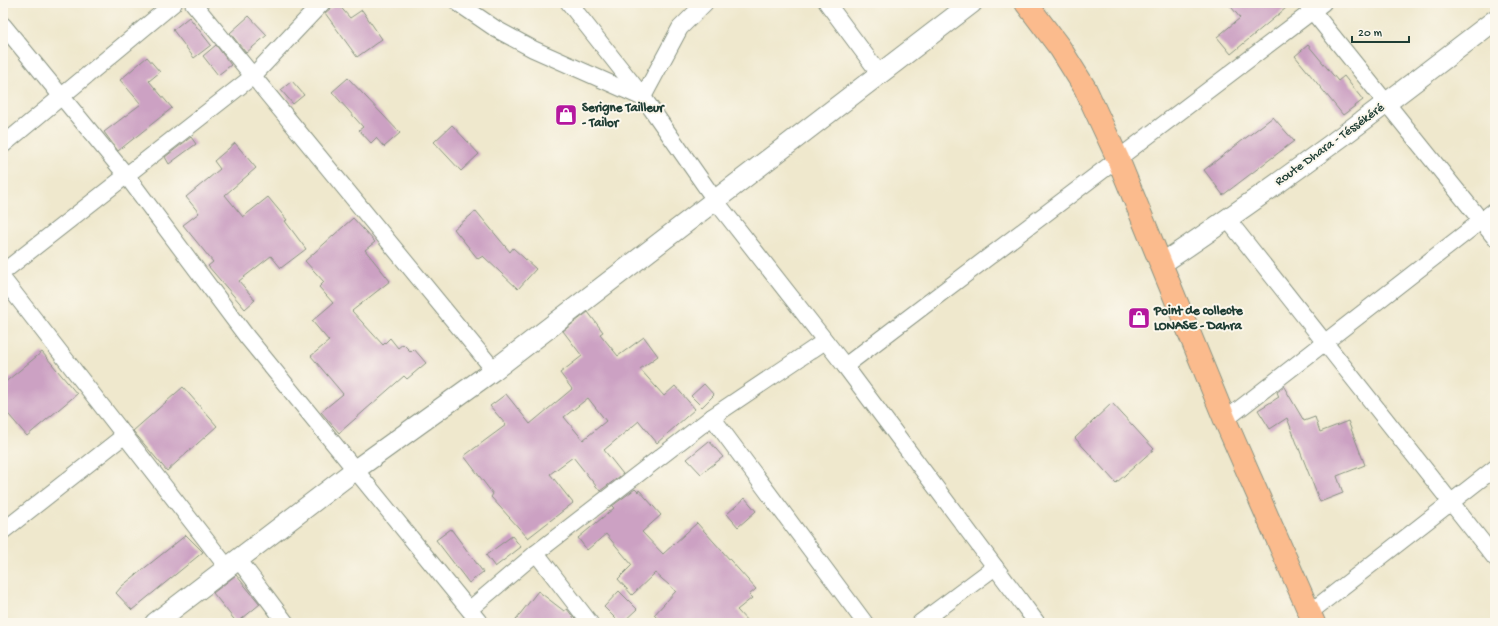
<svg xmlns="http://www.w3.org/2000/svg" width="1498" height="626" viewBox="0 0 1498 626" font-family="'Gochi Hand',sans-serif">
	<rect width="100%" height="100%" fill="#fbf7ec"/>
	<filter id="ink" filterUnits="userSpaceOnUse"><feTurbulence type="fractalNoise" baseFrequency=".025" numOctaves="2"/><feDisplacementMap in="SourceGraphic" scale="8" xChannelSelector="R" yChannelSelector="G"/><feConvolveMatrix kernelMatrix="1 2 1 2 8 2 1 2 1" color-interpolation-filters="sRGB"/></filter>
	<filter id="wash" filterUnits="userSpaceOnUse"><feTurbulence type="fractalNoise" baseFrequency=".012" numOctaves="4" result="noise"/><feDisplacementMap in="SourceGraphic" scale="16" xChannelSelector="R" yChannelSelector="G"/><feGaussianBlur stdDeviation="0.9" result="paint"/><feColorMatrix in="noise" values="0 0 0 0 0 0 0 0 0 0 0 0 0 0 0 0 0 1.4 0 .05"/><feComposite in="paint" operator="in"/></filter>
	<g filter="url(#wash)">
		<rect width="100%" height="100%" fill="#efe8cd"/>
		<g id="blocks">
			<g fill="#cca1c3" fill-rule="evenodd">
				<polygon points="337,3 350,18 362,10 382,39 357,57 325,13"/>
				<polygon points="1228,3 1292,3 1231,54 1217,37 1240,18"/>
				<polygon points="249,16 267,35 246,53 230,33"/>
				<polygon points="189,17 211,45 194,58 173,30"/>
				<polygon points="216,45 231,65 218,75 203,56"/>
				<polygon points="1308,45 1338,81 1344,76 1363,100 1343,115 1295,56"/>
				<polygon points="147,57 160,72 149,81 172,108 118,151 104,132 141,104 120,80"/>
				<polygon points="348,78 400,133 384,147 376,138 371,143 359,130 363,127 332,92"/>
				<polygon points="292,81 304,95 293,104 281,90"/>
				<polygon points="1273,117 1294,141 1223,195 1204,170"/>
				<polygon points="452,125 479,154 461,171 434,142"/>
				<polygon points="191,137 196,144 169,164 165,157"/>
				<polygon points="235,143 256,168 225,195 243,217 268,197 287,220 285,221 306,249 281,268 271,256 239,281 255,300 245,309 208,266 213,262 183,225 199,213 186,197 220,169 214,161"/>
				<polygon points="476,211 510,252 513,248 536,269 518,289 483,256 478,259 454,229"/>
				<polygon points="353,218 375,242 365,250 390,281 352,311 383,345 390,338 398,348 403,344 411,352 414,349 426,363 407,379 404,376 339,433 321,412 343,394 311,356 329,341 312,321 333,303 319,287 324,282 305,261"/>
				<path d="M 588,312 L 603,332 L 600,334 L 618,356 L 644,337 L 658,356 L 640,369 L 664,396 L 675,386 L 695,409 L 657,443 L 639,421 L 604,450 L 623,474 L 600,491 L 573,457 L 550,474 L 573,503 L 528,538 L 491,497 L 493,494 L 464,456 L 506,425 L 490,406 L 506,394 L 530,424 L 572,389 L 560,373 L 582,356 L 563,331 ZM 588,398 L 606,421 L 583,440 L 564,417 Z"/>
				<polygon points="42,352 77,394 27,436 3,408 3,384"/>
				<polygon points="704,384 714,395 702,407 691,396"/>
				<polygon points="183,387 217,426 167,471 133,431"/>
				<polygon points="1284,387 1304,421 1315,417 1320,432 1348,421 1365,465 1337,476 1343,493 1320,502 1287,418 1270,429 1258,410 1279,397 1277,392"/>
				<polygon points="1112,403 1154,449 1116,483 1075,438"/>
				<polygon points="709,441 723,457 701,474 687,459"/>
				<polygon points="635,489 638,492 639,490 661,515 642,532 663,554 697,523 756,589 749,595 752,598 737,610 749,623 662,623 654,615 676,591 655,573 632,595 618,579 632,565 606,534 587,550 578,538 614,508 612,506"/>
				<polygon points="745,498 756,511 738,527 727,514"/>
				<polygon points="451,529 483,572 469,583 436,540"/>
				<polygon points="186,535 203,552 132,610 116,593 122,586"/>
				<polygon points="512,536 521,547 495,567 486,555"/>
				<polygon points="236,575 260,604 237,623 213,593"/>
				<polygon points="538,591 564,611 567,609 578,623 513,623"/>
				<polygon points="619,591 637,609 622,623 620,623 604,607"/>
			</g>
		</g>
	</g>
	<g filter="url(#ink)">
		<use href="#blocks" fill-opacity="0" stroke="#879280" stroke-width="1"/>
		<g fill="none" stroke-linecap="round" stroke-linejoin="round">
			<g stroke="#879280" stroke-width="18">
				<g id="minor">
					<polyline points="193,3 494,370"/>
					<polyline points="458,3 496,29 533,49 641,97"/>
					<polyline points="569,3 643,97 715,200 845,366 1037,623"/>
					<polyline points="827,3 879,73"/>
					<polyline points="1306,3 1495,238"/>
					<polyline points="3,25 126,175 247,337 480,623"/>
					<polyline points="643,97 680,28 705,3"/>
					<polyline points="3,145 174,3"/>
					<polyline points="1228,220 1495,558"/>
					<polyline points="3,272 252,77 322,3"/>
					<polyline points="3,279 227,567"/>
					<polyline points="845,366 1323,3"/>
					<polyline points="712,417 865,623"/>
					<polyline points="1225,420 1495,210"/>
					<polyline points="3,531 125,435"/>
					<polyline points="536,553 590,623"/>
					<polyline points="238,559 286,623"/>
					<polyline points="470,609 536,553 712,417 825,341"/>
					<polyline points="1309,613 1495,468"/>
					<polyline points="920,623 995,567"/>
				</g>
			</g>
			<g stroke="#879280" stroke-width="22">
				<g id="tertiary">
					<path d="M 1161,264 C 1276,188 1386,104 1495,20"/>
					<polyline points="155,623 355,470 494,370 972,3"/>
				</g>
			</g>
			<g stroke="#879280" stroke-width="24">
				<polyline id="primary" points="1026,3 1060,48 1085,88 1118,159 1225,420 1314,623"/>
			</g>
			<use href="#minor" stroke="#fff" stroke-width="16"/>
			<use href="#tertiary" stroke="#fff" stroke-width="20"/>
			<use href="#primary" stroke="#fbbb8d" stroke-width="22"/>
		</g>
	</g>
	<defs>
		<g id="shop-square" transform="scale(1.15)"><rect x="-9" y="-9" width="18" height="18" rx="4" fill="#b5179e" stroke="#fbf7ec"/><path d="M-5-2.5h2.3a2.7 3.5 0 0 1 5.4 0H5L5.5 6h-11ZM-1.5-2.5h3a1.5 2.3 0 0 0-3 0Z" fill="#fff"/></g>
	</defs>
	<g fill-rule="evenodd">
		<use href="#shop-square" x="566" y="115"/>
		<use href="#shop-square" x="1139" y="318"/>
	</g>
	<g text-anchor="middle" dominant-baseline="central" stroke-width="4" stroke-linejoin="round" paint-order="stroke">
		<g font-size="13" font-weight="bold" fill="#1f3d34" stroke="#fbf7ec" text-anchor="start">
			<text x="582" y="108">Serigne Tailleur<tspan x="582" dy="15">- Tailor</tspan></text>
			<text x="1154" y="311">Point de collecte<tspan x="1154" dy="15">LONASE - Dahra</tspan></text>
		</g>
		<g font-size="13" fill="#1f3d34" stroke="#fbf7ec">
			<text transform="translate(1330 145) rotate(-36)">Route Dhara - Téssékéré</text>
		</g>
	</g>
	<rect width="1498" height="626" fill="none" stroke="#fbf7ec" stroke-width="16"/>
	<path d="M1352 36v6h57v-6" fill="none" stroke="#1f3d34" stroke-width="2"/>
	<text x="1358" y="36" font-size="12" fill="#1f3d34" stroke="#fbf7ec" stroke-width="3" paint-order="stroke">20 m</text>
</svg>
